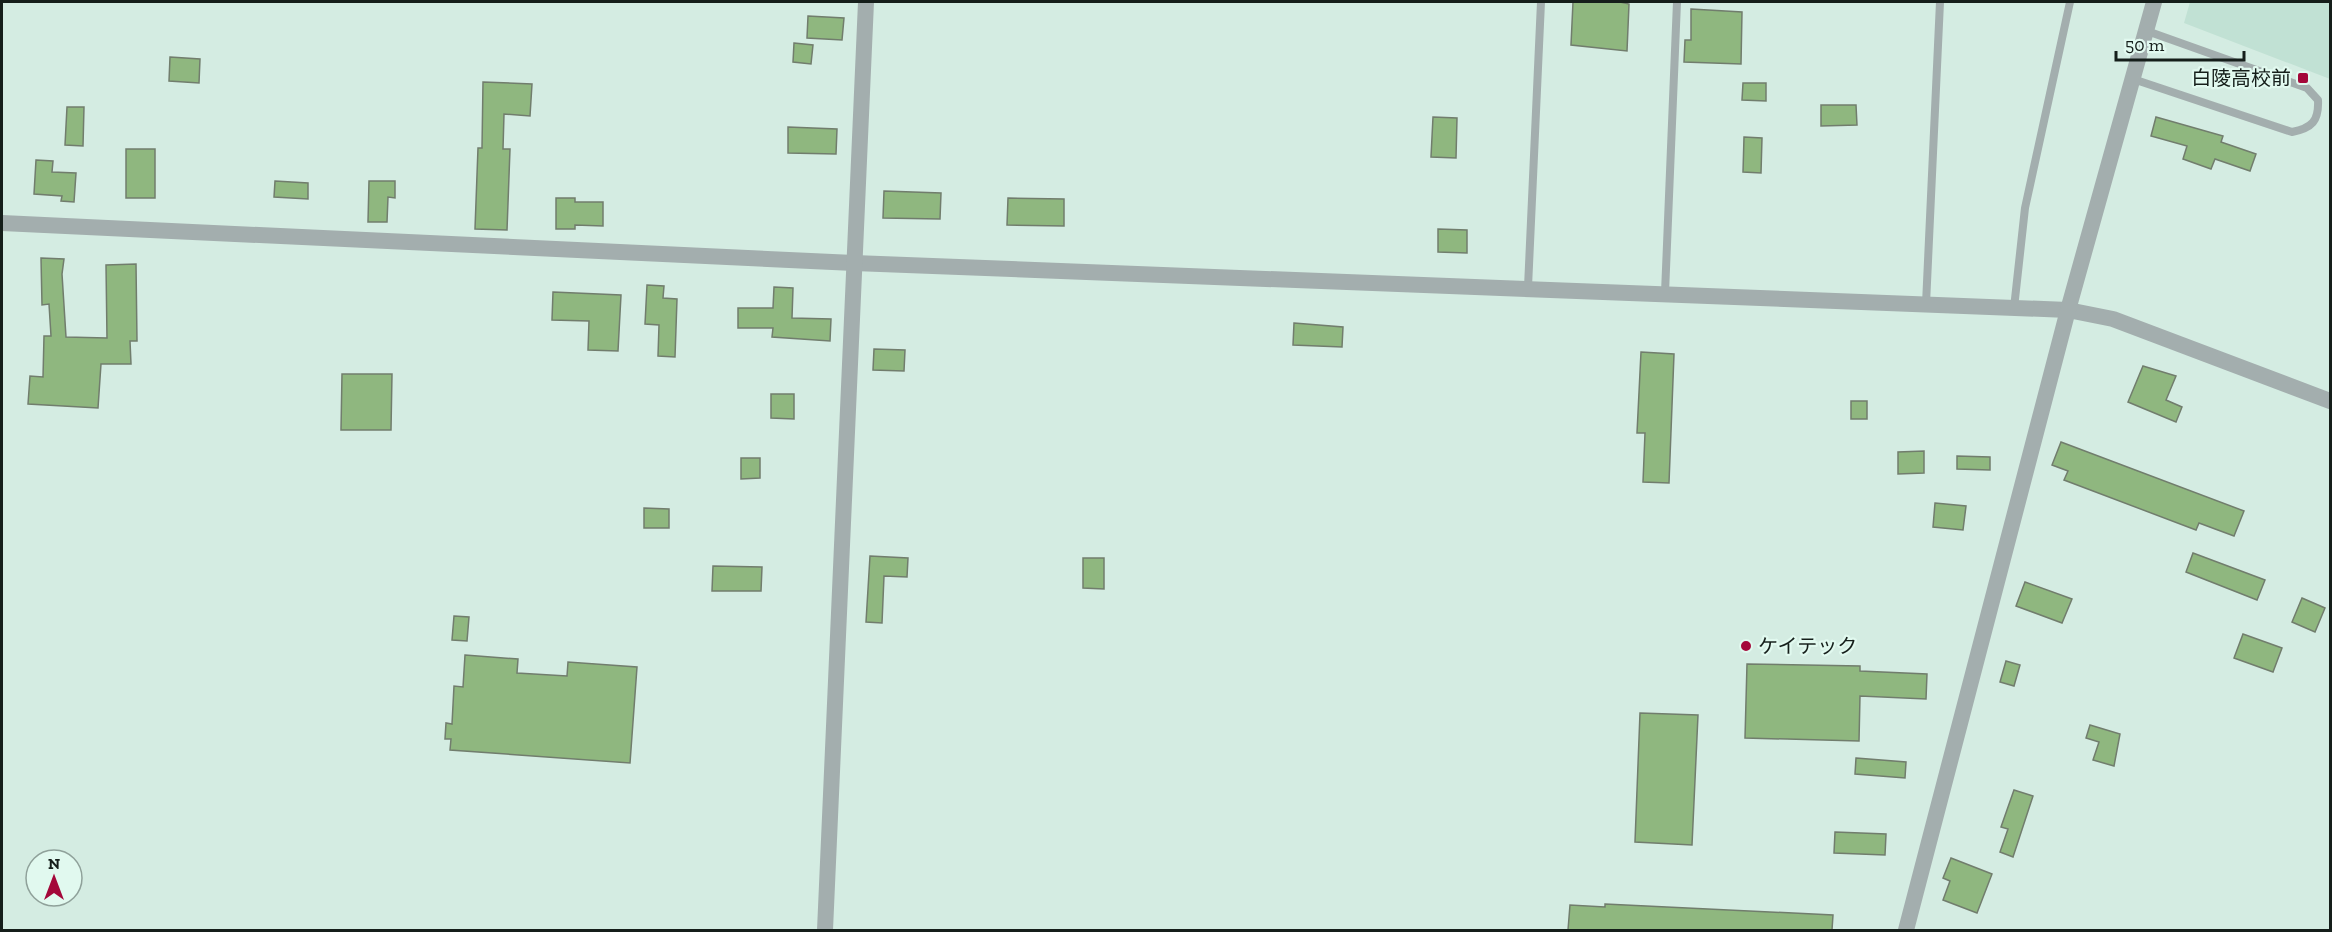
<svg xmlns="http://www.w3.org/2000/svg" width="2332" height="932" viewBox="0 0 2332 932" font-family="'Zilla Slab','Noto Sans JP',serif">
	<rect width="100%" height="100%" fill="#d4ece2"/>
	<polygon fill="#c1e1d4" points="2190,2 2330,2 2330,79 2184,23"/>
	<g fill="#8fb77f" stroke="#717d6d" stroke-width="1.5">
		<polygon points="1573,2 1620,2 1629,4 1627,51 1571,45"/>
		<polygon points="1691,9 1742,12 1741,64 1684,62 1685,40 1691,40"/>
		<polygon points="808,16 844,18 842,40 807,38"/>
		<polygon points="794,43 813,45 811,64 793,62"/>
		<polygon points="170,57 200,59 199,83 169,81"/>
		<polygon points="483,82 532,84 530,116 504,114 503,149 510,149 507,230 475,229 478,148 482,148"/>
		<polygon points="1743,83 1766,83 1766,101 1742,100"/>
		<polygon points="1821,105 1856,105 1857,125 1821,126"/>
		<polygon points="67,107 84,107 83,146 65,145"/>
		<polygon points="1433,117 1457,118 1456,158 1431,157"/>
		<polygon points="2156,117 2223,136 2221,142 2256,154 2250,171 2215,159 2211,169 2183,159 2187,146 2151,136"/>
		<polygon points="788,127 837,129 836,154 788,153"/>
		<polygon points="1744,137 1762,138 1761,173 1743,172"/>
		<rect x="126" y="149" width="29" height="49"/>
		<polygon points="36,160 53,161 52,172 76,173 74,202 61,201 62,196 34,194"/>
		<polygon points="275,181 308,183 308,199 274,197"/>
		<polygon points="369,181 395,181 395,198 388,197 387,222 368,222"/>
		<polygon points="884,191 941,193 940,219 883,218"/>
		<polygon points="556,198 575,198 575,202 603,202 603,226 575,225 575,229 556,229"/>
		<polygon points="1008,198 1064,199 1064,226 1007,225"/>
		<polygon points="1438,229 1467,230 1467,253 1438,252"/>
		<polygon points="41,258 64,259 62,274 66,337 107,338 106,265 136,264 137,341 130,341 131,364 101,364 98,408 28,404 30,376 43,377 44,336 51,336 49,304 42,305"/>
		<polygon points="647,285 664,286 663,298 677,299 675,357 658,356 659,325 645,324"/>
		<polygon points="774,287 793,288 792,318 831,319 830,341 772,337 773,328 738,328 738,308 773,308"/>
		<polygon points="553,292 621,295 618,351 588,350 589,321 552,320"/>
		<polygon points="1294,323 1343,327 1342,347 1293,345"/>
		<polygon points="874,349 905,350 904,371 873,370"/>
		<polygon points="1641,352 1674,354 1669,483 1643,482 1645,433 1637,433"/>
		<polygon points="2143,366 2176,376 2166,400 2182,407 2176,422 2128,402"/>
		<polygon points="342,374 392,374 391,430 341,430"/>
		<polygon points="771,394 794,394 794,419 771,418"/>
		<rect x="1851" y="401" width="16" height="18"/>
		<polygon points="2061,442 2244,511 2234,536 2199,523 2196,530 2064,480 2068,471 2052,465"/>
		<polygon points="1924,451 1924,473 1898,474 1898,452"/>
		<polygon points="1957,456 1990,457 1990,470 1957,469"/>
		<polygon points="741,458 760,458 760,478 741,479"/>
		<polygon points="1935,503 1966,506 1963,530 1933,527"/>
		<polygon points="644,508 669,509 669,528 644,528"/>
		<polygon points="2193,553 2265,580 2257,600 2186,572"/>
		<polygon points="870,556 908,558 907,577 884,576 882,623 866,622"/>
		<polygon points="1083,558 1104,558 1104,589 1083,588"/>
		<polygon points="713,566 762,567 761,591 712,591"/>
		<polygon points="2025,582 2072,599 2062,623 2016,606"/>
		<polygon points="2302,598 2325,608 2315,632 2292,622"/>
		<polygon points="454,616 469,617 467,641 452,640"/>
		<polygon points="2243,634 2282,648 2273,672 2234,658"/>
		<polygon points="465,655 518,659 517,673 567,676 568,662 637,667 630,763 450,750 451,739 445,739 446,723 452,724 454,686 463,687"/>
		<polygon points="2006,661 2020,665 2014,686 2000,682"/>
		<polygon points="1747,664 1860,666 1860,671 1927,674 1926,699 1860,696 1859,741 1745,738"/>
		<polygon points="1640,713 1698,715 1692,845 1635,842"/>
		<polygon points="2090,725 2120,734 2114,766 2093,760 2099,742 2086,738"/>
		<polygon points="1856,758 1906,762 1905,778 1855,774"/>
		<polygon points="2014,790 2033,796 2013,857 2000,852 2008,829 2001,827"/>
		<polygon points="1835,832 1886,834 1885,855 1834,853"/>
		<polygon points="1951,858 1992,874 1977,913 1943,900 1950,881 1943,878"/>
		<polygon points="1605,904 1833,915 1832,930 1568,930 1570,905 1605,907"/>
	</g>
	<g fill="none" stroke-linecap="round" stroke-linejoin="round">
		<g stroke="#a3aeae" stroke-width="8">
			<path d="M 2133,79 L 2292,132 C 2312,128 2319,121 2318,100 L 2307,88 L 2147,31"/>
			<polyline points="1528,287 1541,2"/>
			<polyline points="1665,293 1677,2"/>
			<polyline points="1926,304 1940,2"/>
			<polyline points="2014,308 2025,208 2070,2"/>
		</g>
		<g stroke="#a3aeae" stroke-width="16">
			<polyline points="2,223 854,263 2068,310 2113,319 2330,401"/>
			<polyline points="825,930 866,2"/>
			<polyline points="1906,930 2068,310 2154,2"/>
		</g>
	</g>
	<g fill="#a4083a" stroke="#e1f9ef" stroke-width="2">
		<rect x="2297" y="72" width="12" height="12" rx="3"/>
		<circle cx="1746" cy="646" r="6"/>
	</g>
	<g text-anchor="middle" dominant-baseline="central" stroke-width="4.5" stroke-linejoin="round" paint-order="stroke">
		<g font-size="20" fill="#151e1a" stroke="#e1f9ef" text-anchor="end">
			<text x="2291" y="78">白陵高校前</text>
			<text x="1758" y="646" text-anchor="start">ケイテック</text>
		</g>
	</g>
	<rect width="2332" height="932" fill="none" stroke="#151e1a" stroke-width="6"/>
	<g transform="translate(54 878)"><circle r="28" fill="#e1f9ef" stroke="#8fa19a" stroke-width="1.5"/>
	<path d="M0-4.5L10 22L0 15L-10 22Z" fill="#a4083a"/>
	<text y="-9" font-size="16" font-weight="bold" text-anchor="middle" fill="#151e1a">N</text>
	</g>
	<path d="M2116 51v9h128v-9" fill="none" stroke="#151e1a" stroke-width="3"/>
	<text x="2125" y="51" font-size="18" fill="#151e1a" stroke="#e1f9ef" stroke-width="4.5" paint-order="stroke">50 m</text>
</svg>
